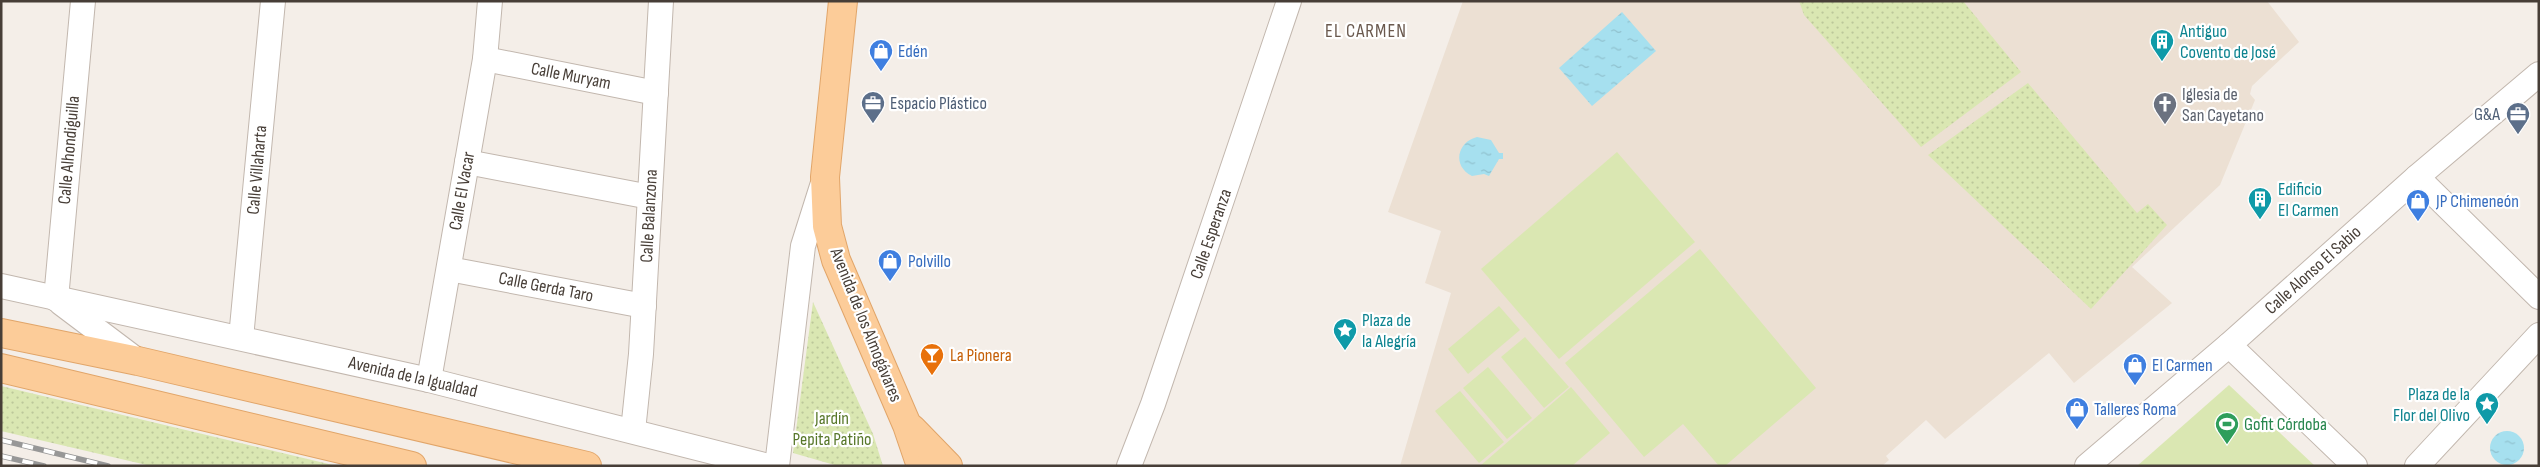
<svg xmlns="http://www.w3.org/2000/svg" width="2540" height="467" viewBox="0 0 2540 467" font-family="'Sofia Sans Condensed',sans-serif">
	<defs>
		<pattern id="green-dots" width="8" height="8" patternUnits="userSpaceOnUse" patternTransform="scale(1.25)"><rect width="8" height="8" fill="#dae7b2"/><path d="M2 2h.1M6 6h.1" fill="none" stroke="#bcc79a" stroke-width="1.8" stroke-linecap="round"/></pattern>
		<pattern id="water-ripples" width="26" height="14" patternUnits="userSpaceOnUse" patternTransform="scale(1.25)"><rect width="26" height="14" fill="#a6e0ef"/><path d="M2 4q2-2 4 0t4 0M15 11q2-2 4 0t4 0" fill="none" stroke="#90c1ce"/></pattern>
	</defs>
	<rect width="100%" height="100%" fill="#f4eee8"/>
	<polygon fill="#ece0d3" points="1463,1 2267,1 2299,42 2252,86 2250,94 2255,100 2220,185 2132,267 2172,303 2074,383 2049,353 1945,439 1926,420 1886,456 1889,460 1882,466 1400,466 1451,293 1425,283 1441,231 1388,212"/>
	<g fill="url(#green-dots)">
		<polygon points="1799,1 1963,1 2021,72 1921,147 1804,15"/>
		<polygon points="2028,83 2137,213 2148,204 2167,225 2091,309 1928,155"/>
		<polygon points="813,302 873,434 883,466 838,466 793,453"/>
		<polygon points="1,386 337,466 151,466 1,431"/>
	</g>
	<g fill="#dae7b2">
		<polygon points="1617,152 1695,242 1559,359 1481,269"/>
		<polygon points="1700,249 1816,388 1725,466 1719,466 1683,424 1644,457 1565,363"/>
		<polygon points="1499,306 1520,330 1468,374 1448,349"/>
		<polygon points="1525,337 1569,387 1544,408 1501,357"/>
		<polygon points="1488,367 1532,418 1507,439 1463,388"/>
		<polygon points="2229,385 2315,466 2137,466"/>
		<polygon points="1571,387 1610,433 1572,466 1480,466"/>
		<polygon points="1460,391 1504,442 1479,463 1435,411"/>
	</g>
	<g fill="url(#water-ripples)">
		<polygon points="1622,12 1656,51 1592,106 1559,68"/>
		<path d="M 1477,137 L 1491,140 L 1499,153 L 1503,153 L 1503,159 L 1499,159 L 1489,176 L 1484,174 L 1472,176 C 1452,166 1457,142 1477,137 Z"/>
		<circle cx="2507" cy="448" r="17"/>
	</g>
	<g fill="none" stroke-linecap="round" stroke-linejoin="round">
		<g stroke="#c2b7ae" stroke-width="26">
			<g id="street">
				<polyline points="485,59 656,93"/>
				<polyline points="467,162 650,197"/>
				<polyline points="2417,177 2539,297"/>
				<polyline points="449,269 644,306"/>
				<polyline points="1,286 429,380 768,466"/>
				<polyline points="56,299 83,1"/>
				<polyline points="61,303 138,361"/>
				<polyline points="241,338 273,1"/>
				<polyline points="2229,345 2355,466"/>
				<polyline points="429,380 485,59 490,1"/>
				<polyline points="633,431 641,354 661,1"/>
				<polyline points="777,466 803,246 822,186"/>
				<polyline points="1129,466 1153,404 1289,1"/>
				<polyline points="2087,466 2229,345 2417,177 2539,74"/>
				<polyline points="2417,466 2539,335"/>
			</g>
		</g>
		<g stroke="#e1a569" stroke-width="30">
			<g id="primary">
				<polyline points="843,1 825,177 827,226 836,260 907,425 921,466"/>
				<polyline points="1,333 138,361 587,466"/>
				<polyline points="1,368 412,466"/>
				<polyline points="912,429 948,466"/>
			</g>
		</g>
		<use href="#street" stroke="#fff" stroke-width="24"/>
		<use href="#primary" stroke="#fccc99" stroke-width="28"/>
		<g stroke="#979797" stroke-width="5.5">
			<g id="rail">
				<polyline points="1,440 108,466"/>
				<polyline points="1,456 44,466"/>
			</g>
		</g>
		<use href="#rail" stroke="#fff" stroke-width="4" stroke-dasharray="11" stroke-linecap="butt"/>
	</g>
	<defs>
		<g id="building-pin" transform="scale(1.25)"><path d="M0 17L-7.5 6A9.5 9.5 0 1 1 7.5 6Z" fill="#0f9aa8" stroke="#fff"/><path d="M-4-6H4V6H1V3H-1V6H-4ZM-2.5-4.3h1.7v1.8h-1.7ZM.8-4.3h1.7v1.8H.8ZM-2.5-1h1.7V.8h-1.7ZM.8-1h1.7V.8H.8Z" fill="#fff"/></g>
		<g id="shop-pin" transform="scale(1.25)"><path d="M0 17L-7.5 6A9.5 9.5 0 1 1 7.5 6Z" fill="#3f7fe0" stroke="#fff"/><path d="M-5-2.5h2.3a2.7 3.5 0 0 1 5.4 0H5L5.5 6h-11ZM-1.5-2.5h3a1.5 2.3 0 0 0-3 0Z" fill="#fff"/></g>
		<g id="office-pin" transform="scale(1.25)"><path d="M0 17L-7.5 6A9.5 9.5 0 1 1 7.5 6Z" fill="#5c6f8a" stroke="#fff"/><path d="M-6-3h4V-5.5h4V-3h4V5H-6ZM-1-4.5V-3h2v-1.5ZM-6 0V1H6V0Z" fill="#fff"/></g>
		<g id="church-pin" transform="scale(1.25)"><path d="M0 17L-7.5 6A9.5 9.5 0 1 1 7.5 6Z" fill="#6b7280" stroke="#fff"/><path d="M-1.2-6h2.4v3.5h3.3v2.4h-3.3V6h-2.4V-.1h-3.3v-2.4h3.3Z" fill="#fff"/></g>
		<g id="sight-pin" transform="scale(1.25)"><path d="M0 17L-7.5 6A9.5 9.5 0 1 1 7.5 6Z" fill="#0f9aa8" stroke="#fff"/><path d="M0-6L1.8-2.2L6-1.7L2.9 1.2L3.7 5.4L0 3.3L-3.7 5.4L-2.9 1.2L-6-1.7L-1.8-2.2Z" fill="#fff"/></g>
		<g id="bar-pin" transform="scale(1.25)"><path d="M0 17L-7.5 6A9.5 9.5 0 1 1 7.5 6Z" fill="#e8710a" stroke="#fff"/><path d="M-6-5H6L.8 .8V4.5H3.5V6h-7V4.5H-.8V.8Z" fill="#fff"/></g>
		<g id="stadium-pin" transform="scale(1.25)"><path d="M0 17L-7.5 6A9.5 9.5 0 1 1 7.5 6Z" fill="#2e9e5b" stroke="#fff"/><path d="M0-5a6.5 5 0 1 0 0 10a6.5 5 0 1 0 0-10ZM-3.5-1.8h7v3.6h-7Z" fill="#fff"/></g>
	</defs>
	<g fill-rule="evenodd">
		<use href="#building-pin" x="2162" y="41"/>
		<use href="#shop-pin" x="881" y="51"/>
		<use href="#office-pin" x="873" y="103"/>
		<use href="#church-pin" x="2165" y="104"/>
		<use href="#office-pin" x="2518" y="114"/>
		<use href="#building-pin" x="2260" y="199"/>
		<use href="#shop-pin" x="2418" y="201"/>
		<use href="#shop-pin" x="890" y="261"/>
		<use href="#sight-pin" x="1345" y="330"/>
		<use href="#bar-pin" x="932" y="355"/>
		<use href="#shop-pin" x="2135" y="365"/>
		<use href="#sight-pin" x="2487" y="404"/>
		<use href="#shop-pin" x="2077" y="409"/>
		<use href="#stadium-pin" x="2227" y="424"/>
	</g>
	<g text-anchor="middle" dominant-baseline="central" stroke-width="4.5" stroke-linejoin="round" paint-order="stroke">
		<g font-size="18" fill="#0d838f" stroke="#fff" text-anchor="start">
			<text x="2180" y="31">Antiguo<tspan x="2180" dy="21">Covento de José</tspan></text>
			<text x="2278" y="189">Edificio<tspan x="2278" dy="21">El Carmen</tspan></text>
			<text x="1362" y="320">Plaza de<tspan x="1362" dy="21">la Alegría</tspan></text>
			<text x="2470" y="394" text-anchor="end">Plaza de la<tspan x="2470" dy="21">Flor del Olivo</tspan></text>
		</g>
		<g font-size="18" fill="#366cbe" stroke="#fff" text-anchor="start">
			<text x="898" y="51">Edén</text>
			<text x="2436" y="201">JP Chimeneón</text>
			<text x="908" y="261">Polvillo</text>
			<text x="2152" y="365">El Carmen</text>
			<text x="2094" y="409">Talleres Roma</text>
		</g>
		<g font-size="18" fill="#473e37" stroke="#fff">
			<text transform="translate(571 76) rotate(11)">Calle Muryam</text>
			<text transform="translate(69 150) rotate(-85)">Calle Alhondiguilla</text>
			<text transform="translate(257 170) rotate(-85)">Calle Villaharta</text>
			<text transform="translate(462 191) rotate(-80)">Calle El Vacar</text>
			<text transform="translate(649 216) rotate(-87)">Calle Balanzona</text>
			<text transform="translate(1211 234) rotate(-71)">Calle Esperanza</text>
			<text transform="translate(2313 270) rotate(-42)">Calle Alonso El Sabio</text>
			<text transform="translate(546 287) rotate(11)">Calle Gerda Taro</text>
			<text transform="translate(866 325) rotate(68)">Avenida de los Almogávares</text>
			<text transform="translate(413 377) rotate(13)">Avenida de la Igualdad</text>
		</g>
		<g font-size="18" fill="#5b616d" stroke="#fff" text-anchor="start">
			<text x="2182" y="94">Iglesia de<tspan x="2182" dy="21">San Cayetano</tspan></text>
		</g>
		<g font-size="18" fill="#4e5e75" stroke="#fff" text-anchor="start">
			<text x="890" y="103">Espacio Plástico</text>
			<text x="2500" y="114" text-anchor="end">G&amp;A</text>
		</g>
		<g font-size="18" fill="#c56008" stroke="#fff" text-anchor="start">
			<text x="950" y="355">La Pionera</text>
		</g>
		<g font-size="18" fill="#58782b" stroke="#fff">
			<text x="832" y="418">Jardín<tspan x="832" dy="21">Pepita Patiño</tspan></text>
		</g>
		<g font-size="18" fill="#27864d" stroke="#fff" text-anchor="start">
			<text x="2244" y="424">Gofit Córdoba</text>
		</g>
		<g font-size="19" letter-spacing="1" fill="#6a594e" stroke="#fff">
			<text x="1366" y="31">EL CARMEN</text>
		</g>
	</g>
	<rect width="2540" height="467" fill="none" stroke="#473e37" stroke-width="5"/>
</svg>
